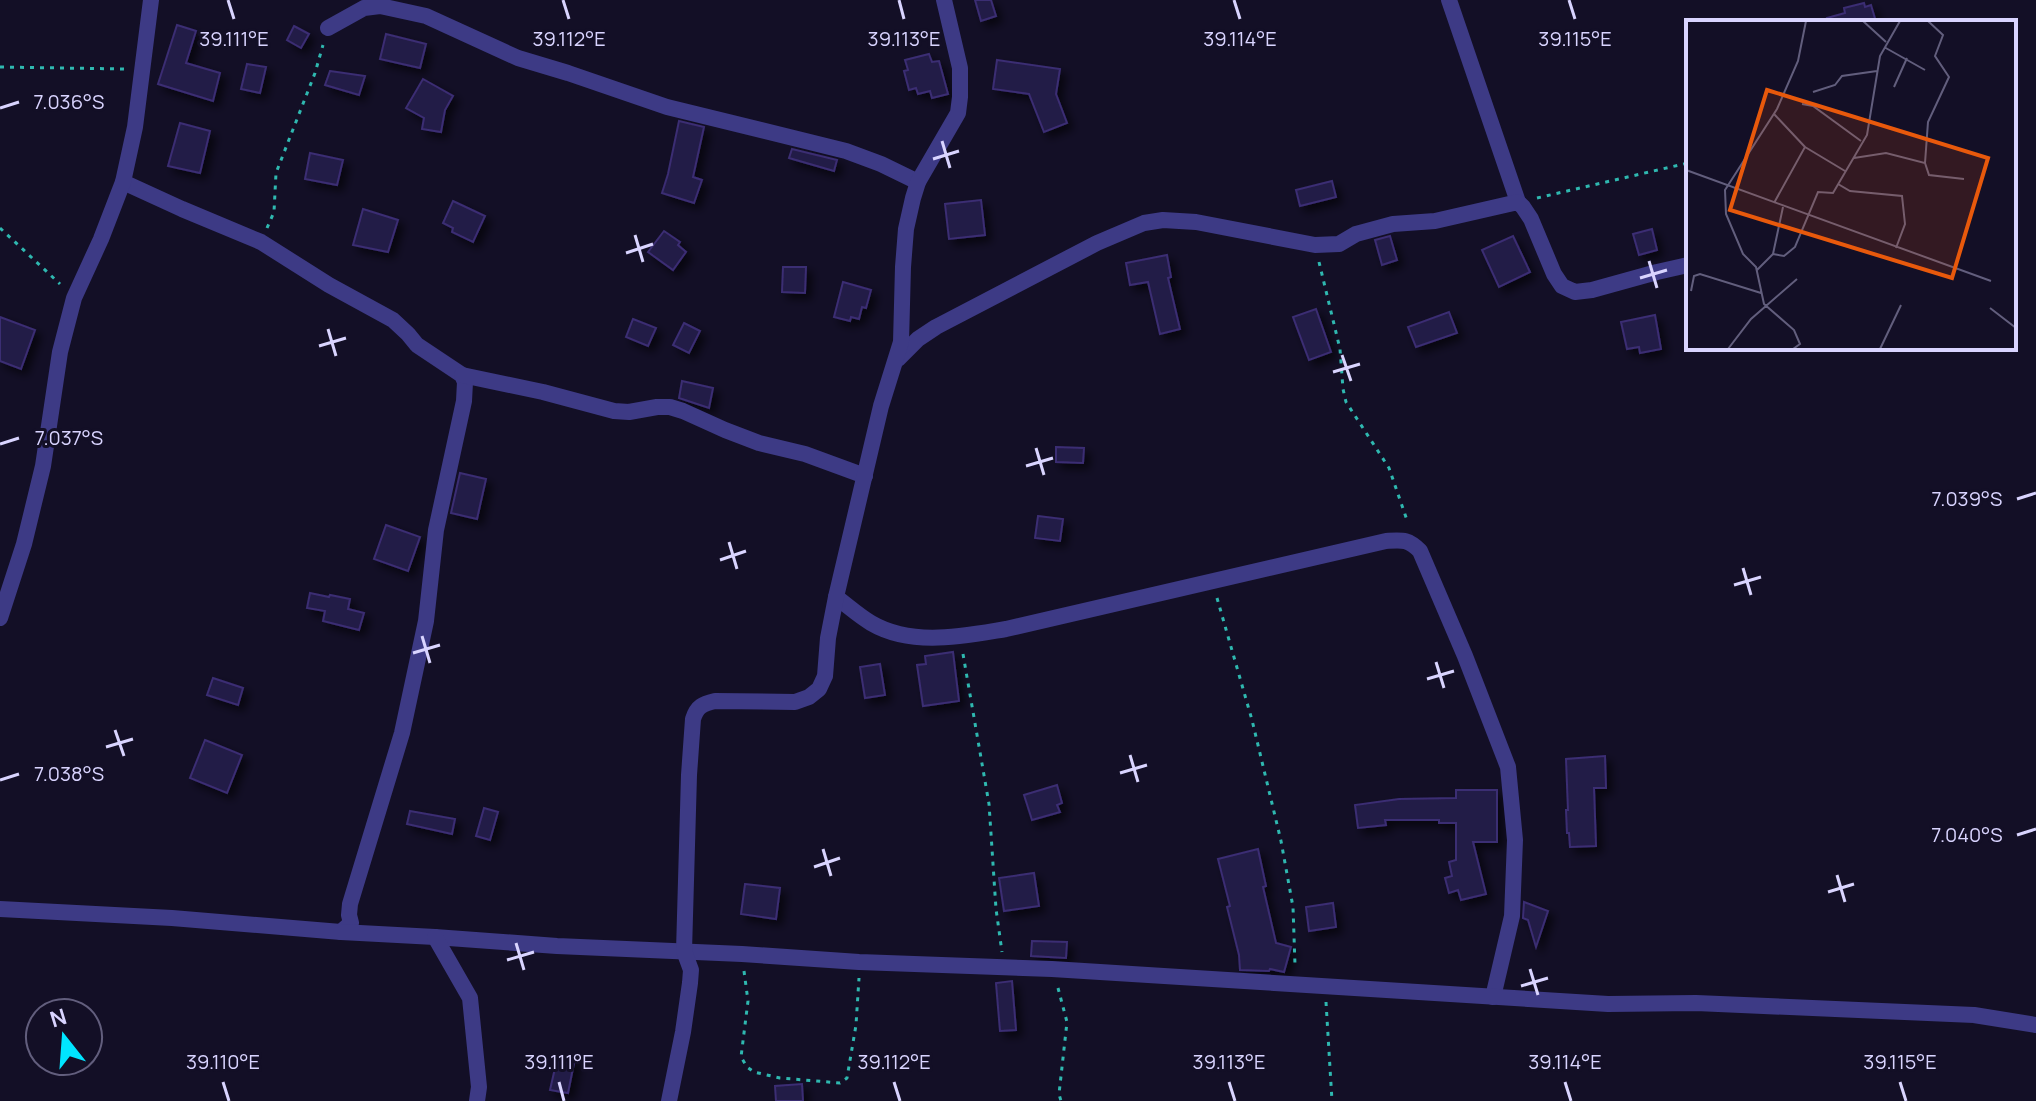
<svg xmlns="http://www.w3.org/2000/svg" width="2036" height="1101" viewBox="0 0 2036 1101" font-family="Manrope,sans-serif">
	<defs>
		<filter id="shadow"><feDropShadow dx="5.5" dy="5.5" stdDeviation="4" flood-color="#0009"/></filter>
	</defs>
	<rect width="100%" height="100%" fill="#130f26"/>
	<g fill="#241b47" stroke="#3b2d73" stroke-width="2" filter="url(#shadow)">
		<polygon points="975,0 991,0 996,16 981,21"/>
		<polygon points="1864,3 1865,7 1871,5 1876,22 1828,22 1827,18 1845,13 1844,8"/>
		<polygon points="177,25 196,31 186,63 220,73 213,101 158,84"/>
		<polygon points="294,26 309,34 301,48 287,40"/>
		<polygon points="386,34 426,44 420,68 380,59"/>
		<polygon points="929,54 932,62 939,61 948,94 932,98 930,91 918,94 916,88 909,90 904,71 908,70 905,60"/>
		<polygon points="997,60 1060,69 1056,94 1067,123 1044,132 1029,94 993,89"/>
		<polygon points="247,64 266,67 260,93 241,89"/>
		<polygon points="330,71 365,76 359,95 325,85"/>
		<polygon points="423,79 453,96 445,110 441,132 422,129 424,118 406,108"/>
		<polygon points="679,121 704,127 693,177 702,180 694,203 662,193 668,174"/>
		<polygon points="180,123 210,131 200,173 168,166"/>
		<polygon points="792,149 837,160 834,171 789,158"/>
		<polygon points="310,153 343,160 337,185 305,179"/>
		<polygon points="1332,181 1336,197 1300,206 1296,190"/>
		<polygon points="981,200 985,235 949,239 945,204"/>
		<polygon points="453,201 485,216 473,242 452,232 453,228 443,223"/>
		<polygon points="363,209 398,220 388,252 353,245"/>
		<polygon points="1652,229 1657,250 1639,255 1633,234"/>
		<polygon points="664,231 680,242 678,245 686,252 673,270 648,252"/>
		<polygon points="1390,236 1397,260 1382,265 1375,240"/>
		<polygon points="1513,236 1530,272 1499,287 1482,250"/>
		<polygon points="1167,255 1171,277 1168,278 1180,329 1160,334 1148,282 1130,285 1126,263"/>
		<polygon points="783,267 806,267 805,293 782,292"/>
		<polygon points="843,282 871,290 866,308 862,307 859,319 851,317 850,321 834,317"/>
		<polygon points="1316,309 1331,352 1309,360 1293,317"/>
		<polygon points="1449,312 1457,333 1416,347 1408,327"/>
		<polygon points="1655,315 1661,349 1640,353 1639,347 1627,349 1621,322"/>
		<polygon points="0,317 35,330 21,369 0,361"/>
		<polygon points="633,319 656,328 648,346 626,337"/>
		<polygon points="684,323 700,331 689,353 673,345"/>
		<polygon points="682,381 713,388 709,408 679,398"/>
		<polygon points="1056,447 1084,448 1083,463 1056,462"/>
		<polygon points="460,473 486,479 477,519 451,513"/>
		<polygon points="1038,516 1063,519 1060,541 1035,538"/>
		<polygon points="386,525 420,537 408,571 374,559"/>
		<polygon points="310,593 329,597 330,595 350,599 348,609 364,613 359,630 323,621 325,611 307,608"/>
		<polygon points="953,652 959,701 923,706 917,665 926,664 925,656"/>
		<polygon points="880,664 885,695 865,698 860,667"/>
		<polygon points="213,678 243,688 238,705 207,695"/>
		<polygon points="205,740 242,755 227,793 190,778"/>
		<polygon points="1605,756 1606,788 1594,788 1596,846 1570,847 1569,833 1567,833 1566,810 1568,810 1566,759"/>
		<polygon points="1057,785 1062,803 1057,805 1060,812 1032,820 1024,795"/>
		<polygon points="1456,790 1497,790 1497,842 1473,842 1486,894 1461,900 1458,890 1449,893 1445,878 1452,876 1449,862 1456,860 1456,823 1439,823 1439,820 1385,820 1386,825 1358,828 1355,805 1399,799 1456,798"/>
		<polygon points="484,808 498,812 490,840 476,836"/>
		<polygon points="410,811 455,819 452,834 407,824"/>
		<polygon points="1258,849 1266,886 1263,887 1276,943 1291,947 1284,972 1270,969 1269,971 1240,970 1239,955 1227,907 1230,906 1218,859"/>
		<polygon points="1034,873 1039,906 1004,911 999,878"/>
		<polygon points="745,884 780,888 776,919 741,914"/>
		<polygon points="1524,902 1548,911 1536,947 1528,920 1523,918"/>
		<polygon points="1333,903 1336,927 1309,931 1306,907"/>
		<polygon points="1032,941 1067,942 1066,958 1031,956"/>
		<polygon points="1012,981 1016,1030 1000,1031 996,983"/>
		<polygon points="558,1055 575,1058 568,1093 550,1090"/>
		<polygon points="802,1084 803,1101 776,1101 775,1086"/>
	</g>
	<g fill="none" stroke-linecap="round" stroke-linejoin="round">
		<g stroke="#2fb8b0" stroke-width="3" stroke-dasharray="4 6" stroke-linecap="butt">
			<polyline points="0,67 124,69"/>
			<polyline points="1537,198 1688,163"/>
			<polyline points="0,228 60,284"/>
			<polyline points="267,228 274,212 276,173 315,73 323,45"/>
			<polyline points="1319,262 1340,349 1343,389 1346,402 1389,468 1408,523"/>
			<polyline points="1217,598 1252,720 1281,841 1293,907 1295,965"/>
			<polyline points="963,654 989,804 996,909 1002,952"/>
			<polyline points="744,971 748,1001 741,1057 747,1067 754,1072 780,1078 840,1083 847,1078 856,1025 859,978"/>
			<polyline points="1058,988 1067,1022 1059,1094 1061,1101"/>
			<polyline points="1326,1002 1332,1101"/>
		</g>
		<g stroke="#3d3a85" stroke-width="16">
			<polyline points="1449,0 1518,202"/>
			<polyline points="328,28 364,8 380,6 426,16 518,58 568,73 667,107 846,151 881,164 918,182"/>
			<polyline points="123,182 182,209 261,242 329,285 393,320 408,334 417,345 462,375 465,382 464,401 436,530 426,621 402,733 350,904 349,915 351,923 341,932"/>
			<polyline points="898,359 918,339 936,327 1097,243 1144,223 1163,220 1196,222 1315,245 1339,244 1356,234 1393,224 1435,221 1518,202 1523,207 1531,219 1554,274 1562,286 1575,292 1592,290 1657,272 1688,265"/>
			<polyline points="462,375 543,392 614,411 629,412 657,407 670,407 683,411 725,430 759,443 805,454 865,476"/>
			<path d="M 836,597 C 848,606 859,616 871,623 C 912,647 963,636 1006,629 L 1386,541 C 1403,540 1408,539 1420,551 L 1465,656 L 1508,767 L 1515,840 L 1512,916 L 1493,997"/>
			<polyline points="0,618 24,544 43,466 60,352 74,298 101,239 123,182 135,127 151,0"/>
			<polyline points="0,909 172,918 341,932 435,937 557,946 742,954 859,962 1052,969 1608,1004 1696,1003 1974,1015 2036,1025"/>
			<polyline points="435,937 470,998 479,1087 477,1101"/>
			<path d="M 669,1101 L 683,1032 L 690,983 L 691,970 L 684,951 L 689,775 L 693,719 C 697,706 703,704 715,701 L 795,702 L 809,697 L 819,689 L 825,676 L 828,638 L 836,597 L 881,406 L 901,342 L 903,267 L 906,229 L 913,198 L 918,182 L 958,113 L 960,97 L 960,68 L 944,0"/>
		</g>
	</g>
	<path fill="none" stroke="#d9d4ff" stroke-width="3" d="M 228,0 L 234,19M 563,0 L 569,19M 899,0 L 904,19M 1234,0 L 1240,19M 1569,0 L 1575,19M 0,108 L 19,102M 942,141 L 950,168M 933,159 L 959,151M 635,235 L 643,262M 626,253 L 653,244M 1649,261 L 1657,288M 1640,278 L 1667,270M 328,329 L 336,356M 319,346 L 346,338M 1342,355 L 1351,381M 1333,372 L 1360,364M 0,444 L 19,438M 1036,448 L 1044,475M 1026,466 L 1053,458M 2017,499 L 2036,493M 729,542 L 737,569M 720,560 L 746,551M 1743,568 L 1751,595M 1734,585 L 1761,577M 422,636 L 430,663M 413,653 L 440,645M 1436,662 L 1444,688M 1427,679 L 1454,671M 115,730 L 124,756M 106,747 L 133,739M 1130,755 L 1138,782M 1120,773 L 1147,765M 0,780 L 19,774M 2017,835 L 2036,829M 823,849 L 831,876M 814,867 L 840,858M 1837,875 L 1845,902M 1828,892 L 1854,884M 516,943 L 524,970M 507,960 L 534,952M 1530,969 L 1538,995M 1521,986 L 1548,978M 223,1082 L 229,1101M 559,1082 L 564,1101M 894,1082 L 900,1101M 1229,1082 L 1235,1101M 1565,1082 L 1571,1101M 1900,1082 L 1906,1101"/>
	<g transform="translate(1686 20)">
		<rect width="330" height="330" fill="#130f26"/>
		<path fill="none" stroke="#625e7d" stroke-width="2" d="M 177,1 L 200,22M 198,27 L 239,50M 208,67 L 221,38M 127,72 L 149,65 L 156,56 L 191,51M 116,84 L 127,86 L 175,121M 119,127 L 159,151M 168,138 L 200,133 L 239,143 L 243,155 L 278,159M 239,143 L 242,102 L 263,57 L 249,36 L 257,15 L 242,1M 0,150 L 305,261M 152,164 L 164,171 L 216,176 L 219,204 L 210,228M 88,183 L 119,127 L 88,94M 87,234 L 98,236 L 109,227 L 132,172 L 147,173 L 181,115 L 194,36 L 214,1M 71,250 L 87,234 L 97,187M 5,271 L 8,256 L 14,254 L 75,273M 304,288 L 330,308M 42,329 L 65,299 L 111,259M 107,329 L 114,324 L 108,310 L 78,284 L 70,247 L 57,234 L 40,194 L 39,170 L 91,89 L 112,41 L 120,1M 194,329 L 215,285"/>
		<path fill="#e8590c" fill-opacity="0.15" stroke="#e8590c" stroke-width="4" d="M 81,70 L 302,138 L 266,258 L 44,190 Z"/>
		<rect width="330" height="330" fill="none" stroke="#d9d4ff" stroke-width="4"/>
	</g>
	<g font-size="20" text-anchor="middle" fill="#d9d4ff" stroke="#130f26" stroke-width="6" stroke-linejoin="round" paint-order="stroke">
		<text x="569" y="46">39.112°E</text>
		<text x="904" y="46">39.113°E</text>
		<text x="1240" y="46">39.114°E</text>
		<text x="234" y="46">39.111°E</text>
		<text x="1575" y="46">39.115°E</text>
		<text x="69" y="109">7.036°S</text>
		<text x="69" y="445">7.037°S</text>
		<text x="1967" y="506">7.039°S</text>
		<text x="69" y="781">7.038°S</text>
		<text x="1967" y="842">7.040°S</text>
		<text x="223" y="1069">39.110°E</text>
		<text x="559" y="1069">39.111°E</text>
		<text x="894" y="1069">39.112°E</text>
		<text x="1229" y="1069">39.113°E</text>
		<text x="1565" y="1069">39.114°E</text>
		<text x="1900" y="1069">39.115°E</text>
	</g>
	<g transform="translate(64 1037) rotate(343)"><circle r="38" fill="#130f26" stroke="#625e7d" stroke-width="2"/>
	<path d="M0-6L14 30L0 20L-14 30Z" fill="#00e5ff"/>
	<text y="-12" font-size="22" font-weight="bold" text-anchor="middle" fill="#d9d4ff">N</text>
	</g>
</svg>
